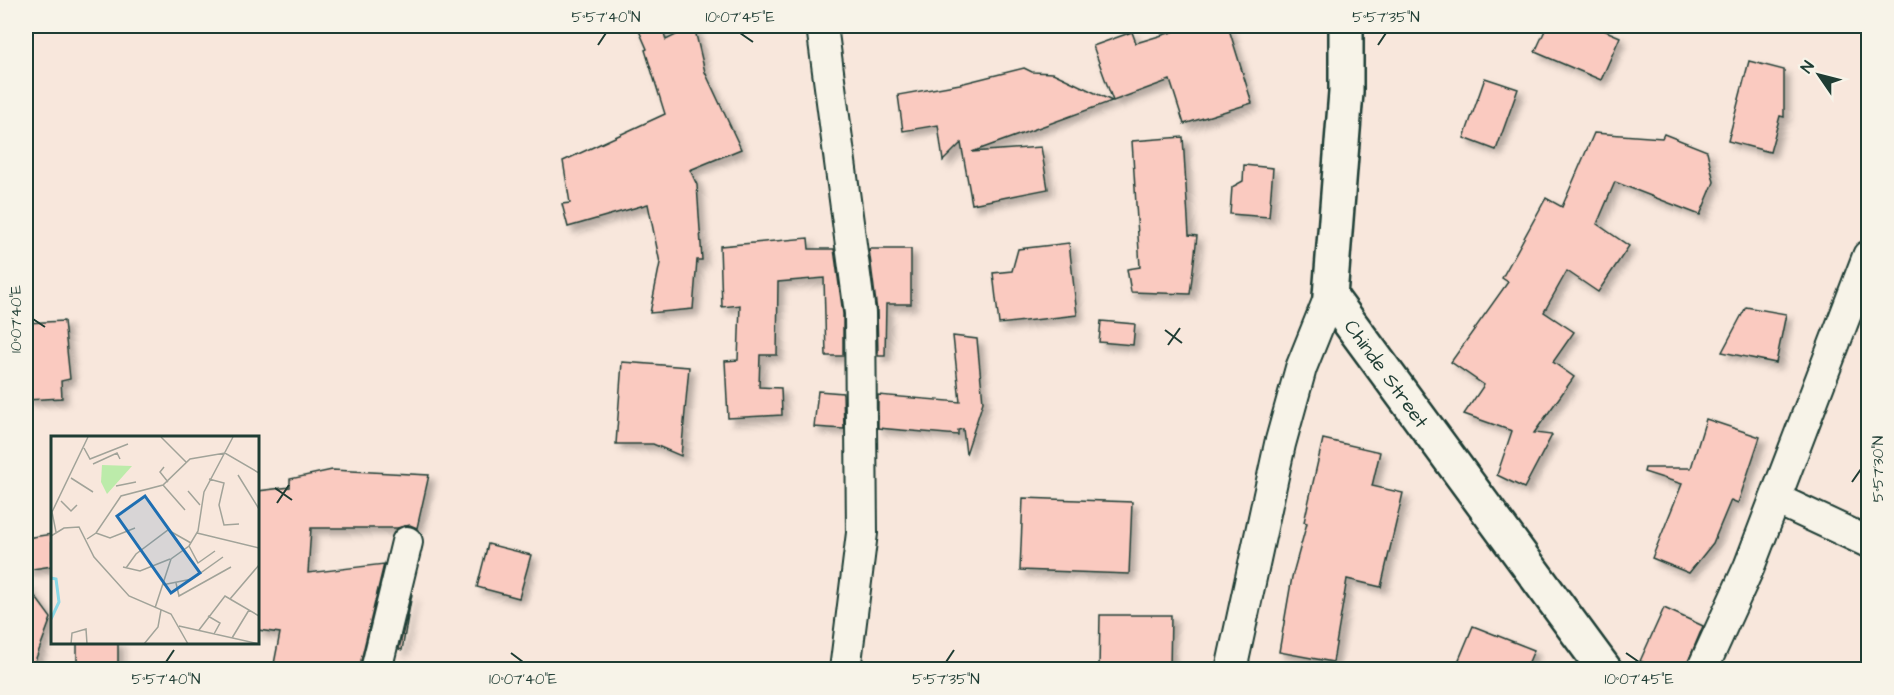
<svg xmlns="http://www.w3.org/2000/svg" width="1894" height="695" viewBox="0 0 1894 695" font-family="'Architects Daughter',sans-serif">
	<defs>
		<filter id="shadow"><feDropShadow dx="5.5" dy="5.5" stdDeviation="3" flood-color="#0004"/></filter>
	</defs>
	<rect width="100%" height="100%" fill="#f8e7dc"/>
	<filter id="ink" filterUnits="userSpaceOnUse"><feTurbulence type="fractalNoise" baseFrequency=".0167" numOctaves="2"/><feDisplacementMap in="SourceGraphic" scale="12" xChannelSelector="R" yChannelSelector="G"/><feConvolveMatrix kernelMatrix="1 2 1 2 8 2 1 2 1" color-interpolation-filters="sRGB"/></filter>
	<g filter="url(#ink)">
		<g fill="#facac0" stroke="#1f3d34" stroke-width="1.5" filter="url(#shadow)">
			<polygon points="637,26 662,26 666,40 694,26 705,72 741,149 690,170 697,185 702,260 697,260 693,309 650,313 660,263 648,204 568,227 562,204 570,203 563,161 665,114 645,50 647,49"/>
			<polygon points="1192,26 1228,26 1252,103 1184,124 1170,80 1113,101 1093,46 1132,32 1136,43"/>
			<polygon points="1547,26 1594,26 1620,37 1601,80 1535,52"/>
			<polygon points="1749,61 1784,70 1784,117 1780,116 1770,152 1728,141"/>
			<polygon points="1024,68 1032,72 1053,73 1112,101 972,152 1041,147 1048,189 972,204 961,143 943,161 938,125 903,131 898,95 960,84"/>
			<polygon points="1485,78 1518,89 1496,150 1464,138"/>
			<polygon points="1594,133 1662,138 1664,134 1707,151 1714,182 1700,215 1615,182 1597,224 1629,246 1598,292 1567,271 1544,312 1574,332 1553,362 1574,377 1534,433 1552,435 1524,488 1497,475 1512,431 1464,414 1484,385 1451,362 1508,282 1502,278 1546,198 1562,207"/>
			<polygon points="1183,137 1189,235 1197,236 1190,294 1131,292 1127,269 1140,267 1132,141"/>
			<polygon points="1244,165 1273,168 1269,217 1230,214 1232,187 1243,181"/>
			<polygon points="808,238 809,249 834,249 843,314 843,356 826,356 824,278 778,282 777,355 760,355 759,387 781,388 782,415 728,418 725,361 738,360 740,305 722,307 720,246"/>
			<polygon points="1069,243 1077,315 999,324 993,273 1012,271 1018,249"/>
			<polygon points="869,249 911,249 911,304 886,304 885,356 878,356 877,311"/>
			<polygon points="1746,307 1786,314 1776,363 1722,352"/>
			<polygon points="64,321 70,379 61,381 62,398 26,400 26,323"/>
			<polygon points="1101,321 1135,324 1133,345 1099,342"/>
			<polygon points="953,336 977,339 983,402 966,454 963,429 958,430 958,435 878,428 878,395 960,402"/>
			<polygon points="622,362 689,367 681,456 653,444 616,444"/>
			<polygon points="818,391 843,393 844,429 814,427"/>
			<polygon points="1706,419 1760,437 1738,503 1731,500 1713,543 1689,573 1652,558 1682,484 1644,472 1645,468 1691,468"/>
			<polygon points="1323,439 1380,452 1372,486 1403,493 1381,587 1347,579 1333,662 1279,652 1292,577 1307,523 1304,522"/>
			<polygon points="332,470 429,475 417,528 410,525 397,528 311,528 308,573 384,564 359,669 273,669 280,633 258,630 258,491 290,487 290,479"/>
			<polygon points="1023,498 1132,502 1129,574 1020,570"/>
			<polygon points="52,534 52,566 26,570 26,538"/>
			<polygon points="488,544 531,555 519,598 477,587"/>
			<polygon points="26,584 51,618 32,669 26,669"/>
			<polygon points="412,594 402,650 399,649"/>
			<polygon points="1664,608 1703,626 1685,669 1660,669 1640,661"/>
			<polygon points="1100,615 1171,615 1170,669 1099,669"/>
			<polygon points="1473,626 1534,650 1526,669 1455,669"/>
			<rect x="77" y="642" width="41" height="27"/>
		</g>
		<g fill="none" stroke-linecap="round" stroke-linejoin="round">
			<g stroke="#1f3d34" stroke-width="34">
				<g id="street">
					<polyline points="822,26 860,313 862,533 845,670"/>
					<polyline points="1776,499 1868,542"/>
					<polyline points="376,670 407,542"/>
					<polyline points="1231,670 1280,444 1301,368 1330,296"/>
					<polyline points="1702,670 1749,567 1868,256"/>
				</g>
			</g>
			<g stroke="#1f3d34" stroke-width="38">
				<polyline id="secondary" points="1346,26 1346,92 1330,296 1605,670"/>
			</g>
			<use href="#street" stroke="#f7f3e8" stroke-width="30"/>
			<use href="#secondary" stroke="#f7f3e8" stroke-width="33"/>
		</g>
	</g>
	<path fill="none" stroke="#1f3d34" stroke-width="2" d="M 740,33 L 753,42M 598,45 L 606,33M 1378,45 L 1386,33M 33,319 L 45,327M 1165,330 L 1182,343M 1168,345 L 1180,328M 1852,482 L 1861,469M 275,488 L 292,500M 277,503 L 289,485M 511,653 L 523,662M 1626,653 L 1639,662M 166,662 L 174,650M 946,662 L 954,650"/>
	<g text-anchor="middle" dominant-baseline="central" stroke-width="6" stroke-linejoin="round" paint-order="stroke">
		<g font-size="20" fill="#1f3d34" stroke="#f7f3e8">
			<text transform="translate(1386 374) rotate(54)">Chinde Street</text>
		</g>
	</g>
	<g transform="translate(51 436)">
		<rect width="208" height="208" fill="#f8e7dc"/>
		<path d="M 51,29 L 81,30 L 56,58 L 50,46 Z" fill="#bcebaa"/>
		<path fill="none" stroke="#8ad9e7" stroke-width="3" d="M 0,142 L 5,143 L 8,166 L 0,183"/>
		<path fill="none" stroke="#a1a399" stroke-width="1.5" d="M 110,1 L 135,26M 33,12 L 39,23 L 77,8M 42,28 L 66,17 L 69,23M 113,31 L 109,36 L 117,46M 187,39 L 208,73M 20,42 L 42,56M 158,43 L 173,47 L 168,69 L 173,89 L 188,88M 112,49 L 134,74M 65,50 L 85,46M 137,55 L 149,69M 10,65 L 20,75 L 26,69M 5,96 L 1,76 L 37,1M 45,97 L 59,102 L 84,92M 146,97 L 208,112M 0,100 L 13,92 L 28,91 L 43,121 L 78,160 L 120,178 L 137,208M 36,103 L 45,97 L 70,60 L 112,49 L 139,23 L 174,17 L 208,37M 138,110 L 147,127 L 164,115M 72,131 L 89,135 L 119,123M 75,132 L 85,118 L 117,94 L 140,107M 125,147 L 128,160 L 180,131M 111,149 L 141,143 L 172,121M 179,163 L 208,180M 104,172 L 120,123 L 138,110 L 147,95 L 153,56 L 182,1M 157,180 L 169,187 L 163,198M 128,190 L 208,208M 148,194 L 174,160 L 179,163 L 208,129M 181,202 L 198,174M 20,208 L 21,197 L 35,193 L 36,208M 93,208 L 107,191 L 110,174"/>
		<path fill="#1f6fb2" fill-opacity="0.15" stroke="#1f6fb2" stroke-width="3" d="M 94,60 L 149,137 L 120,157 L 66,80 Z"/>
		<rect width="208" height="208" fill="none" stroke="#1f3d34" stroke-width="3"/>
	</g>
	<rect width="1894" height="695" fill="none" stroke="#f7f3e8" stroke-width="66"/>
	<g transform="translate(1819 75) rotate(305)" stroke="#f7f3e8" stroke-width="4.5" paint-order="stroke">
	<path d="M0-4.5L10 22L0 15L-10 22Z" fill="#1f3d34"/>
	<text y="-9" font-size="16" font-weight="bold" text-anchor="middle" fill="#1f3d34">N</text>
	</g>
	<rect x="33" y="33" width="1828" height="629" fill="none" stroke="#1f3d34" stroke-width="2"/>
	<g font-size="15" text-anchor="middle" fill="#1f3d34">
		<text x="606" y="22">5°57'40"N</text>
		<text x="740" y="22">10°07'45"E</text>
		<text x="1386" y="22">5°57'35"N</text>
		<text transform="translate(16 319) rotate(-90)" y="5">10°07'40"E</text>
		<text transform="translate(1878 469) rotate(-90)" y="5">5°57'30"N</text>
		<text x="166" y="684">5°57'40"N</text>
		<text x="523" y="684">10°07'40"E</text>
		<text x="946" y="684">5°57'35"N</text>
		<text x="1639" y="684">10°07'45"E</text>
	</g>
</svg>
